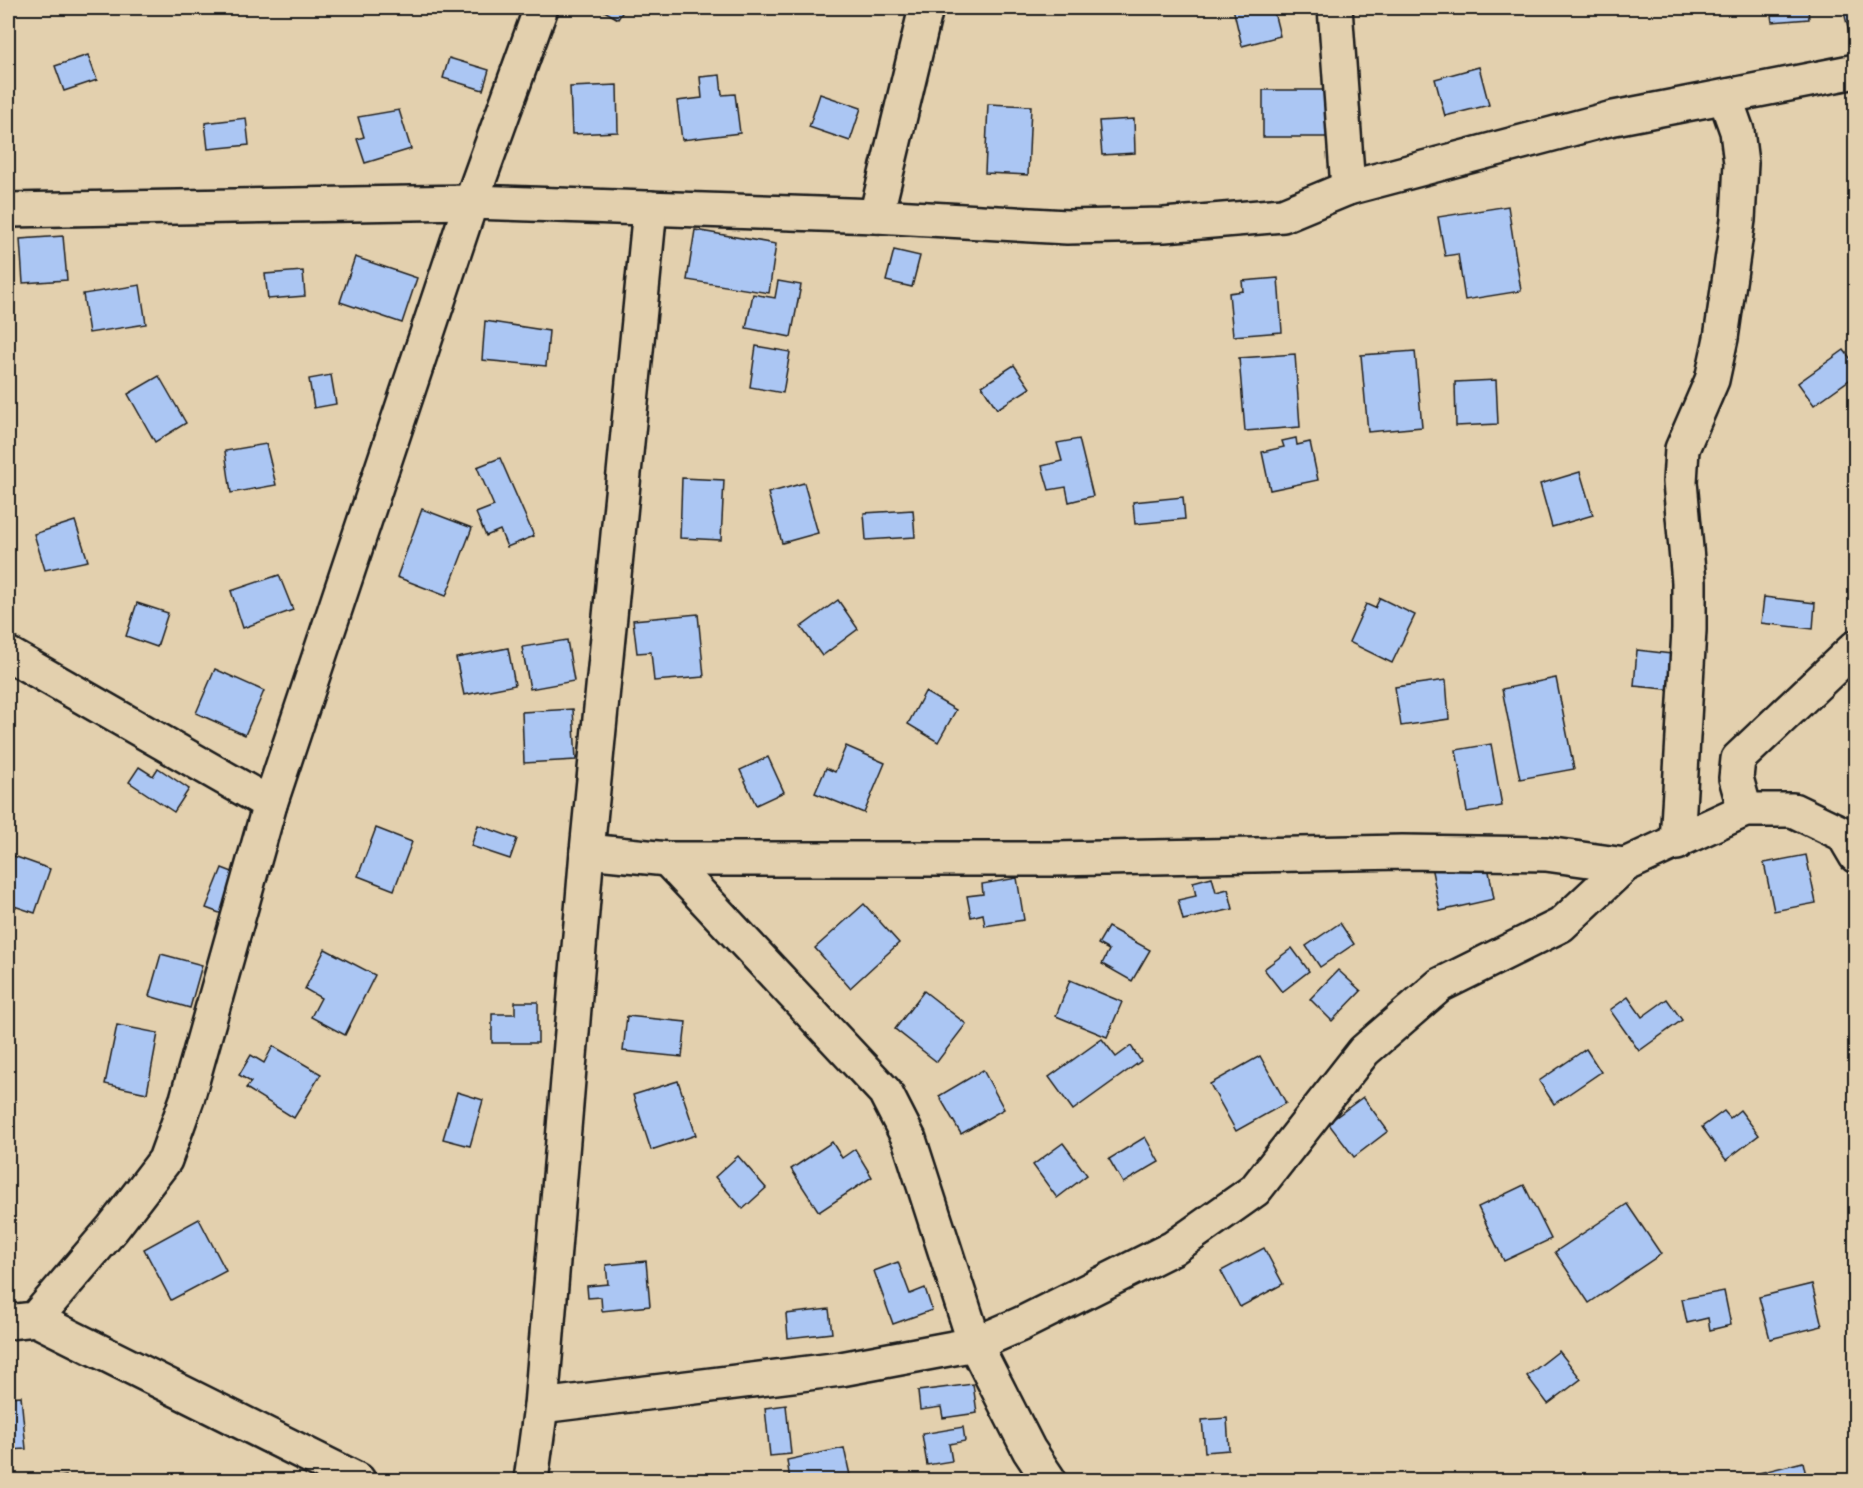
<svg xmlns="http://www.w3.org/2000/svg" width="1863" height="1488" viewBox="0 0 1863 1488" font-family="'Indie Flower',sans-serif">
	<rect width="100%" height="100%" fill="#e3d0ae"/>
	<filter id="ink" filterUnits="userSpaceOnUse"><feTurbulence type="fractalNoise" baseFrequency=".0167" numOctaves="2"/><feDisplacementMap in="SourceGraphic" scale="12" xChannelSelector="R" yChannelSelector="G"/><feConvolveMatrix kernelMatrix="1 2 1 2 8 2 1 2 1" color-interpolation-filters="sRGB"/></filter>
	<g filter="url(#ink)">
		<g fill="#abc6f3" stroke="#1c1c1c" stroke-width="1.5">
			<polygon points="599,8 625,8 618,19"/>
			<polygon points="1233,8 1273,8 1280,36 1242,46"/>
			<polygon points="1770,8 1808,8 1809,19 1772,22"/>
			<polygon points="1843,8 1856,8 1856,39 1851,40"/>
			<polygon points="88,55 97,80 64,91 55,66"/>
			<polygon points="449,58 489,70 483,90 443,78"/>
			<polygon points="1479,67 1489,105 1445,116 1435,79"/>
			<polygon points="720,75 722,95 735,94 740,133 682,140 677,101 702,98 700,77"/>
			<polygon points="617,85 618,132 572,134 570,87"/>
			<rect x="1263" y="90" width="64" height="47"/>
			<polygon points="820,94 861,108 850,141 809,127"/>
			<polygon points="988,104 1031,106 1028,175 985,173"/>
			<polygon points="399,110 411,149 365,163 357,139 364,137 358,117"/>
			<polygon points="246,118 249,145 208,149 205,123"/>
			<polygon points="1134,119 1135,153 1102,155 1099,121"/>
			<polygon points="1508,206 1521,291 1465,300 1458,254 1445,256 1438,217"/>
			<polygon points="695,230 776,244 769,293 687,280"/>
			<polygon points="63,236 67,280 23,283 20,239"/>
			<polygon points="894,250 920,256 912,287 886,281"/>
			<polygon points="355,257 417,278 402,323 340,302"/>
			<polygon points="303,271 305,296 268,299 265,274"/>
			<polygon points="1278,278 1282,332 1233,336 1229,293 1243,291 1242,281"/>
			<polygon points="778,281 801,285 791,337 746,328 753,294 775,298"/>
			<polygon points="140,285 146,324 89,333 83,294"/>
			<polygon points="485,321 549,331 546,366 482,360"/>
			<polygon points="756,346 790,352 783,393 750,387"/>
			<polygon points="1844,350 1856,366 1856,375 1814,405 1798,383"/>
			<polygon points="1415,351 1422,427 1368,432 1361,355"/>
			<polygon points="1295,354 1300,427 1245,431 1239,358"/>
			<polygon points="1014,365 1030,388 997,409 982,386"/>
			<polygon points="331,375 336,404 314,408 309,379"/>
			<polygon points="159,376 186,423 155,442 128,394"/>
			<polygon points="1496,380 1498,424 1456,426 1455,382"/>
			<polygon points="1296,438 1297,445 1310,442 1318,480 1270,490 1262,452 1284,447 1282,441"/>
			<polygon points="1079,439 1093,496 1069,502 1066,487 1049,490 1042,466 1062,461 1057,443"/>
			<polygon points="266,444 276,485 231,493 225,451"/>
			<polygon points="500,458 534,536 507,547 500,530 486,536 476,513 494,506 477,467"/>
			<polygon points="1580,472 1593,515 1552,527 1540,484"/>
			<polygon points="682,478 724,480 721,540 680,538"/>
			<polygon points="804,483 818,533 782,543 768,493"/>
			<polygon points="1183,497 1185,519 1135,524 1133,502"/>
			<polygon points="422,509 472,528 446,596 397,577"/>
			<polygon points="913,510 915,537 866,540 864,513"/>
			<polygon points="75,521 88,561 45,570 34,534"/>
			<polygon points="279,575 293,610 243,628 231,591"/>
			<polygon points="1764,597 1815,603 1813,629 1761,623"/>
			<polygon points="1380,598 1415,615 1392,663 1349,642 1366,604 1375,608"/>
			<polygon points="838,600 858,629 822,656 801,627"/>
			<polygon points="137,603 168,613 157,647 126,636"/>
			<polygon points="698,614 704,677 654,681 651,652 637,653 633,620"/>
			<polygon points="567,640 574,681 530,689 522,647"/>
			<polygon points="508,648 515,685 464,695 456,658"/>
			<polygon points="1637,650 1680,655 1676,690 1634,686"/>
			<polygon points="215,669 264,691 245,735 196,713"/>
			<polygon points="1556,678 1574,769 1520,779 1502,689"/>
			<polygon points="1446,680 1449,719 1401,726 1395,687"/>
			<polygon points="925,692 956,710 938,742 908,724"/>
			<polygon points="573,709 576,760 524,763 522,712"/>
			<polygon points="1491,744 1502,806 1467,812 1456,750"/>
			<polygon points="846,746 885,763 864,813 815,793 826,768 835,772"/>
			<polygon points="768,757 784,792 756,805 740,770"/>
			<polygon points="139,767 153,776 158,768 189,789 174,812 129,782"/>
			<polygon points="478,825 517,839 510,859 471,846"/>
			<polygon points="376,828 412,842 394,890 358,876"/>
			<polygon points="8,854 50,869 35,913 8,904"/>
			<polygon points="1486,855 1494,899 1440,911 1431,866"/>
			<polygon points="1806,855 1816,903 1774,911 1764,863"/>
			<polygon points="222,868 240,875 225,915 206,908"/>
			<polygon points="1212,877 1216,892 1228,889 1233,909 1183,920 1178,900 1196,896 1193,882"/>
			<polygon points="1017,878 1024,920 985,926 983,914 971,917 967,896 983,894 982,884"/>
			<polygon points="864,904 899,943 850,988 815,948"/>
			<polygon points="1340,923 1354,944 1320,967 1306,946"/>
			<polygon points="1108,927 1150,950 1132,981 1102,964 1109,950 1098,944"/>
			<polygon points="1292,948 1309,971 1282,992 1264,969"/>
			<polygon points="325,949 375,975 345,1035 311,1017 321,998 305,989"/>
			<polygon points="161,954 202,965 190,1008 149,996"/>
			<polygon points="1338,970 1361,991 1332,1021 1310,999"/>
			<polygon points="1070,980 1122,1002 1107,1037 1056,1016"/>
			<polygon points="924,991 966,1024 937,1062 895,1029"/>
			<polygon points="1628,997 1642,1017 1667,999 1682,1020 1639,1051 1610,1010"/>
			<polygon points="515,1002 538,1002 538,1043 492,1043 492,1014 515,1014"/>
			<polygon points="627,1016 686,1022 682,1057 623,1051"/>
			<polygon points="117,1025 158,1033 147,1093 105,1084"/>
			<polygon points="1102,1039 1116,1057 1131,1046 1141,1061 1073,1110 1049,1077"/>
			<polygon points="273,1046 321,1074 294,1118 246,1088 251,1082 239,1075 251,1055 264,1063"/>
			<polygon points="1586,1049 1601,1072 1554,1104 1539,1081"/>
			<polygon points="1260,1056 1286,1103 1236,1131 1210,1084"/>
			<polygon points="983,1070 1004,1109 961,1134 939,1096"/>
			<polygon points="678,1081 696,1135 651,1150 633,1095"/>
			<polygon points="457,1092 483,1100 470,1146 443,1139"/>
			<polygon points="1363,1097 1388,1131 1354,1157 1328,1123"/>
			<polygon points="1740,1110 1759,1135 1726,1160 1702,1127 1724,1111 1730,1118"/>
			<polygon points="1856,1123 1856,1137 1850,1127"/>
			<polygon points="1145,1137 1159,1162 1123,1183 1109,1159"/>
			<polygon points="832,1142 842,1158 855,1149 872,1177 819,1212 791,1169"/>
			<polygon points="1063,1143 1087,1175 1057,1198 1033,1165"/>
			<polygon points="738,1156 766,1188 743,1209 715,1177"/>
			<polygon points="1524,1185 1551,1239 1504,1261 1478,1207"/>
			<polygon points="1627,1204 1661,1254 1589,1303 1555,1252"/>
			<polygon points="199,1219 226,1271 171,1300 144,1249"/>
			<polygon points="1264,1248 1283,1284 1240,1307 1221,1271"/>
			<polygon points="646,1261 650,1306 602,1311 601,1297 588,1298 587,1286 608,1284 606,1265"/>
			<polygon points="898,1262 910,1294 925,1288 932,1310 893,1324 874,1271"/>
			<polygon points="1812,1284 1822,1326 1770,1339 1759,1297"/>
			<polygon points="1724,1291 1731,1325 1710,1330 1708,1318 1687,1323 1682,1299"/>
			<polygon points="829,1309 832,1333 788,1338 786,1314"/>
			<polygon points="1559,1351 1581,1379 1548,1404 1527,1376"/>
			<polygon points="973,1384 977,1413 943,1418 941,1407 920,1410 918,1391"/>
			<polygon points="21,1396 26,1449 8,1450 8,1397"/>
			<polygon points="786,1405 791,1454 770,1456 765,1408"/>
			<polygon points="1227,1418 1229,1450 1205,1452 1202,1420"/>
			<polygon points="963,1427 965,1441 949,1444 952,1461 927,1465 922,1434"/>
			<polygon points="844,1448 851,1480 790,1480 787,1460"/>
			<polygon points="1803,1462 1807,1480 1739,1480 1739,1478"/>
			<polygon points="66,1476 67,1480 41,1480"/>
		</g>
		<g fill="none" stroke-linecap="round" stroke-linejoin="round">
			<g stroke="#1c1c1c" stroke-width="38">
				<g id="minor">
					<polyline points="1335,8 1348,188"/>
					<polyline points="8,210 471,202 876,216 1067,227 1164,225 1283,215 1348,188 1609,119 1856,71"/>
					<polyline points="876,216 926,8"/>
					<polyline points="8,654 270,804"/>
					<polyline points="1745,810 1736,778 1738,759 1856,647"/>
					<polyline points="1677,843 1689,630 1689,582 1680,482 1682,449 1712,380 1721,338 1738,220 1741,163 1737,131 1725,97"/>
					<polyline points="587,851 667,859 1054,859 1402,852 1546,854 1625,865"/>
					<polyline points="667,859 885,1092 909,1139 975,1344 1029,1450 1049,1480"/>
					<polyline points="35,1319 358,1480"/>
					<polyline points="8,1322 35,1319 112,1229 165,1160 187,1099 270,804 471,202 541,8"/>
					<polyline points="541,1406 841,1369 975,1344 1021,1324 1173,1248 1255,1190 1364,1051 1440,985 1561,925 1625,865 1745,810 1793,810 1843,834 1856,856"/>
					<polyline points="531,1480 541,1406 587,851 650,208"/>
				</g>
			</g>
			<use href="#minor" stroke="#e3d0ae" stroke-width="33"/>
		</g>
	</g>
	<rect width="1863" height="1488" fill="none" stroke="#e3d0ae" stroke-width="30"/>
	<rect x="15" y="15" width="1833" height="1458" fill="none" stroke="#1c1c1c" stroke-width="2" filter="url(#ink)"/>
</svg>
